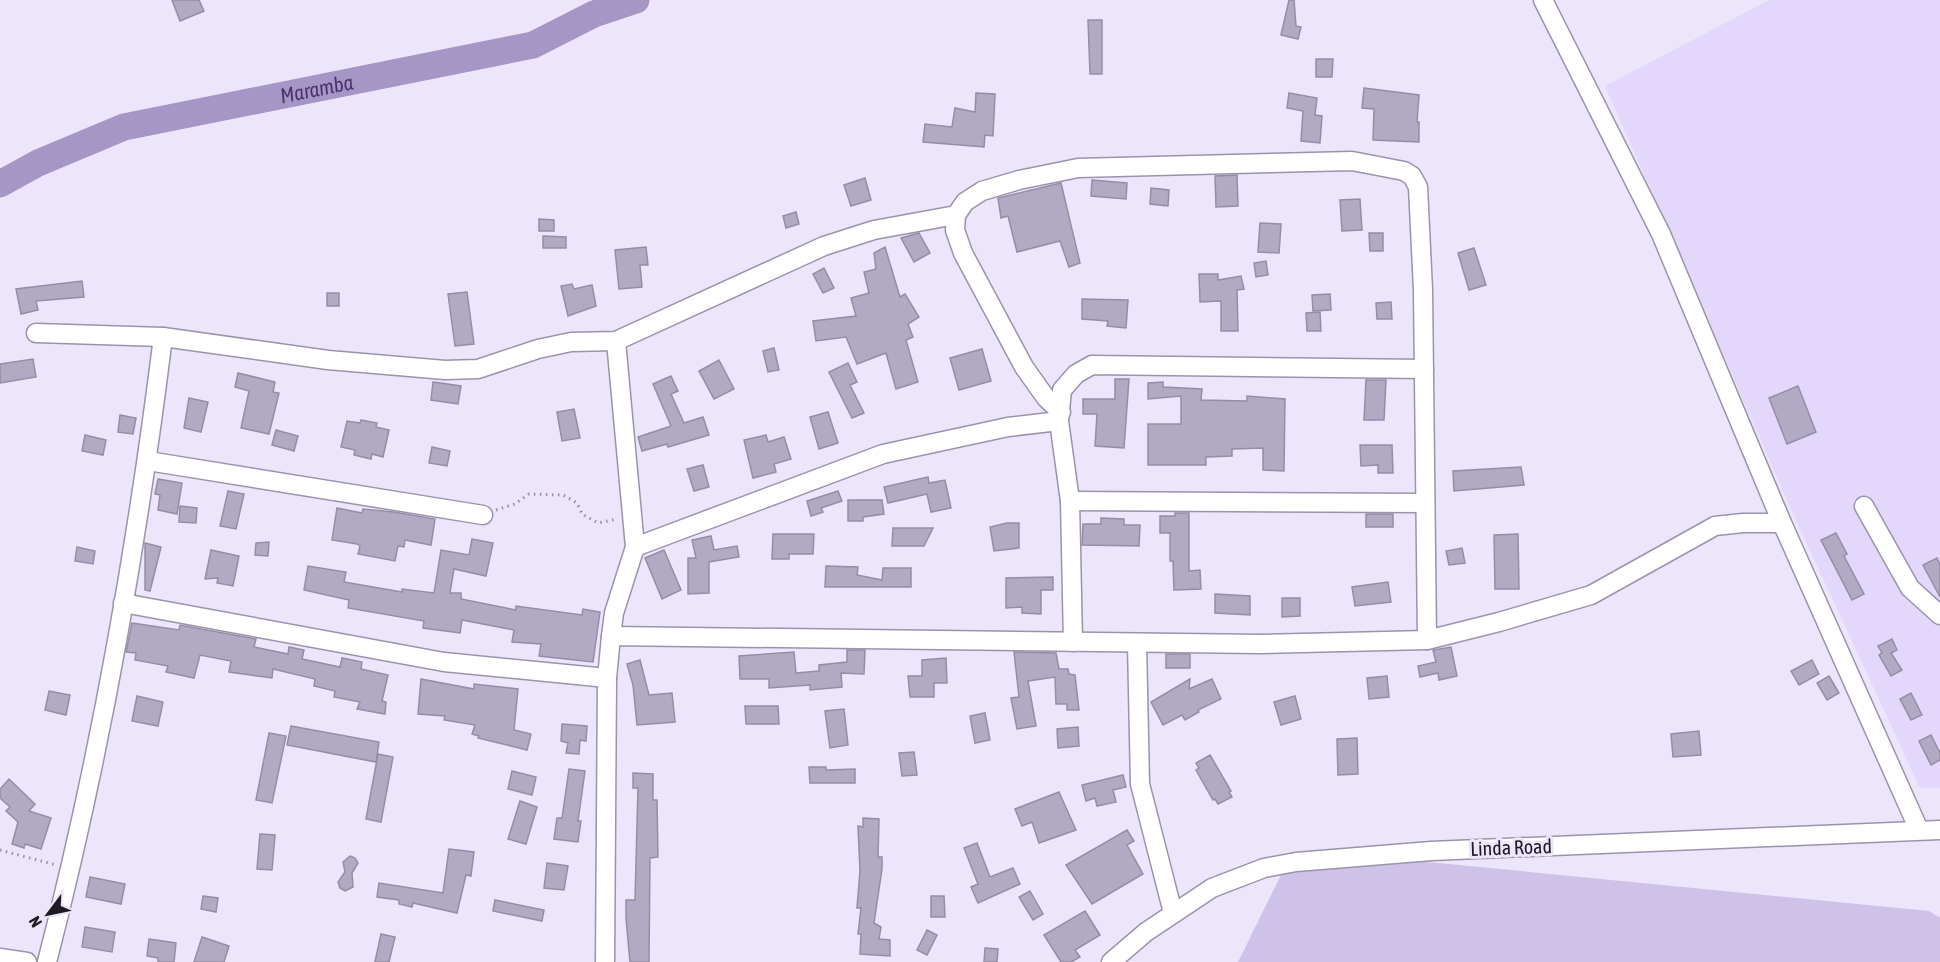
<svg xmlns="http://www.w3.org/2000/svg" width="1940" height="962" viewBox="0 0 1940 962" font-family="'Asap Condensed',sans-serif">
	<rect width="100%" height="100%" fill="#ece5fb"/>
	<polygon fill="#e3d8fb" points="1769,0 1940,0 1940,788 1920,788 1794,516 1605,86"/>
	<polygon fill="#cec2e9" points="1356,855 1929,911 1940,918 1940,962 1238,962 1283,871"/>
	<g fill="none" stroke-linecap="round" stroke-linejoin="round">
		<path stroke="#a596c5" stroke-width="27" id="s1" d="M 0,184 L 38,163 L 124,127 L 533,45 L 594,14 L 636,0"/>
	</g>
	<g fill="#b2aac5" stroke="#958da6" stroke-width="1.5">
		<polygon points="172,0 199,0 204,11 180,21"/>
		<polygon points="1289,0 1294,0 1296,26 1301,27 1298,39 1281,35"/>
		<polygon points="1088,20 1102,20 1102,74 1090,74"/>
		<polygon points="1316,59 1333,59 1332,77 1316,77"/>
		<polygon points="1364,88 1419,95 1417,122 1419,122 1419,142 1373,140 1374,109 1362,108"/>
		<polygon points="976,93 995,94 993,136 985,135 984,147 923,142 925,124 952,127 955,108 975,112"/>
		<polygon points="1289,93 1317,98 1315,115 1322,116 1320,143 1301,141 1303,111 1287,108"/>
		<polygon points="1237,175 1238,206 1216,207 1215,176"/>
		<polygon points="865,178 871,200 851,206 844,185"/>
		<polygon points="1092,180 1127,183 1126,199 1091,196"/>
		<polygon points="1061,183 1080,263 1069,267 1060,241 1017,252 1008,216 1001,218 998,198"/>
		<polygon points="1151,188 1169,190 1168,206 1150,204"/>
		<polygon points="1360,199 1362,230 1342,231 1340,200"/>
		<polygon points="796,212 799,224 786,228 783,216"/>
		<polygon points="539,219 554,220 554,231 539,231"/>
		<polygon points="1260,223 1281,224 1279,253 1258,252"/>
		<polygon points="919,233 930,253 914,262 901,238"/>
		<polygon points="1369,233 1383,233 1383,251 1370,251"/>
		<polygon points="543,236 566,237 566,248 543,248"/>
		<polygon points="646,247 648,265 640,265 642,287 619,289 615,250"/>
		<polygon points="885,247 900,297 905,294 919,317 908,324 913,337 906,340 918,382 896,389 886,353 857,364 846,337 816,341 813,321 856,316 851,298 869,293 864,272 876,269 874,253"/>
		<polygon points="1474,248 1486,285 1469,290 1458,253"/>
		<polygon points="1266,261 1268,275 1256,277 1254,263"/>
		<polygon points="824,268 834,288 823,293 813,274"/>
		<polygon points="1199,274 1218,274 1218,280 1241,276 1244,289 1237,290 1238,331 1221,331 1221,301 1200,302"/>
		<polygon points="82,281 84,297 36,301 38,310 21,314 16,289"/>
		<polygon points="572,284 574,289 592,285 596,306 568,316 561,286"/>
		<polygon points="467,292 474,344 455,346 448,294"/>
		<rect x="327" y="293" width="12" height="13"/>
		<polygon points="1330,294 1331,310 1313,311 1312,295"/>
		<polygon points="1082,299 1128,300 1126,328 1107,326 1108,321 1082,319"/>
		<polygon points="1391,302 1392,319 1377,319 1376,303"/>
		<polygon points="1320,312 1321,331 1307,331 1306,313"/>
		<polygon points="774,348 779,370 768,372 763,351"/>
		<polygon points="982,349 991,381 959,390 950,358"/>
		<polygon points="33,359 36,377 0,383 0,364"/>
		<polygon points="719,360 734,389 714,399 699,371"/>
		<polygon points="848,363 857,382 850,385 864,413 852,418 829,372"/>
		<polygon points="238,373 275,382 273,392 279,393 269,434 241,428 249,391 235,387"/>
		<polygon points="671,376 678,391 671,394 684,423 703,417 709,435 668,447 667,444 642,451 638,437 671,426 653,384"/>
		<polygon points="1115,379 1129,379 1124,448 1095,446 1097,414 1083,414 1083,399 1115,399"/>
		<polygon points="1366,380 1386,380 1384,420 1364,420"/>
		<polygon points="433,382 461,386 458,404 431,400"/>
		<polygon points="1163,382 1163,387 1202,389 1201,400 1247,401 1247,396 1285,399 1284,471 1263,470 1263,448 1232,449 1232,456 1206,457 1206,465 1148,465 1148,424 1181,424 1181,396 1148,399 1148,383"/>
		<polygon points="1798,386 1816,432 1787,444 1769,398"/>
		<polygon points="189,398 208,402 201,432 184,428"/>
		<polygon points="574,409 580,438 562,441 557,412"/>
		<polygon points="828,412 838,443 819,449 810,417"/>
		<polygon points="120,415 136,418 133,434 118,432"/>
		<polygon points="361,420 377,423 376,427 389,430 383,457 372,454 371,459 354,455 355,450 341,447 347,421 360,423"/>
		<polygon points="276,430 298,436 294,451 272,445"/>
		<polygon points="85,435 106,440 103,455 82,451"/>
		<polygon points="766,435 768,442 784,437 791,459 774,464 776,472 753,478 744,440"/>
		<polygon points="1360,445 1392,445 1393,473 1378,473 1378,465 1361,466"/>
		<polygon points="432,447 450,451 447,466 429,463"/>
		<polygon points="703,465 709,487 694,491 687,469"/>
		<polygon points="1521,467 1524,485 1454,491 1453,471"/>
		<polygon points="928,477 929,483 945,480 951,508 931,512 927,494 888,503 884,487"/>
		<polygon points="158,479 182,483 177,514 158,510 160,495 155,494"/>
		<polygon points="228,491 244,494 236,529 220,526"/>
		<polygon points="838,491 842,501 821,508 823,512 811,516 807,501"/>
		<polygon points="848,500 882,500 884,514 863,517 863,521 848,521"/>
		<polygon points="180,506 197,508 196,523 179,522"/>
		<polygon points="337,508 362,513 363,509 394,512 435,519 431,545 405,540 404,547 398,546 395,561 358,554 360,546 357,544 332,540"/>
		<polygon points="1175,513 1189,513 1189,571 1200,570 1201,589 1174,590 1173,561 1170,561 1170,533 1160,533 1160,516 1175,516"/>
		<rect x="1366" y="514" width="27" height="13"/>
		<polygon points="1101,518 1124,519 1124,525 1140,525 1139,546 1082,545 1083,524 1101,524"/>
		<polygon points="1007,523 1019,523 1019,548 994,551 990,527"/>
		<polygon points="893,528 933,528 924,546 892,546"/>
		<polygon points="1836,533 1847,554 1844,556 1864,594 1852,600 1821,540"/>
		<polygon points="773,534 814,534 813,554 789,554 789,559 772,559"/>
		<polygon points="1518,534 1519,589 1495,589 1494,535"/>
		<polygon points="711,536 714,550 737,546 739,557 709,562 709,593 688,594 688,558 696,558 692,540"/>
		<polygon points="472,539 493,543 486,576 454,569 450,593 461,593 461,599 516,610 516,606 582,615 583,609 600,612 593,662 539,656 541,644 512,642 514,630 462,620 460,633 423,628 424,621 348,608 349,600 304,590 308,566 346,572 344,582 402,592 402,589 434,593 441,550 469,555"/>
		<polygon points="269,542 268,556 255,555 256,543"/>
		<polygon points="145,543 161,547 150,591 145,590"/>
		<polygon points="77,547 95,551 93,564 75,561"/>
		<polygon points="1462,548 1465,563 1449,565 1446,551"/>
		<polygon points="211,550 239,556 233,586 217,583 218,578 205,579"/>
		<polygon points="664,550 681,590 662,599 645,558"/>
		<polygon points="1937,558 1940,565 1940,597 1923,565"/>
		<polygon points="826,566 858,567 857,575 882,580 883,568 911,568 911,587 825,587"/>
		<polygon points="1053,577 1053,590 1041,590 1041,614 1022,613 1022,607 1006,608 1006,578"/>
		<polygon points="1388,582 1391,602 1355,606 1352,587"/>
		<polygon points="1215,594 1250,596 1250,615 1215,613"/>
		<polygon points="1282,598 1300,598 1300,616 1282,617"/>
		<polygon points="132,623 179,630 180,625 256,639 254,647 288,654 289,647 304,650 302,659 340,667 342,658 362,662 361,669 388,675 382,701 386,702 385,714 357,709 360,702 334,697 335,691 314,686 315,679 273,669 272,678 229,672 231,661 200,655 194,678 166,672 168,666 135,660 136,653 126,652"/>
		<polygon points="1892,639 1897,650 1891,653 1902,670 1891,676 1879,655 1882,653 1878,646"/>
		<polygon points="1451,647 1457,676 1439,680 1438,673 1420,677 1418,666 1436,662 1433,650"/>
		<polygon points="847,650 865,650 864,674 841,673 842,687 810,690 810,685 769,688 769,679 740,679 739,656 794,652 796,673 819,671 819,665 847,662"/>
		<polygon points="1014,652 1056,653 1059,669 1068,669 1069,674 1075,675 1079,710 1067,710 1067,704 1056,704 1055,677 1028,681 1036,726 1017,729 1011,698 1019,697"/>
		<rect x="1166" y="654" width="24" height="14"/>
		<polygon points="946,658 947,683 934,683 934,697 910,697 908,676 922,676 922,660"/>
		<polygon points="640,660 649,695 672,693 675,722 637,725 633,685 627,664"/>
		<polygon points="1812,660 1819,674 1799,685 1791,671"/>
		<polygon points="1387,676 1389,697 1369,699 1367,678"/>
		<polygon points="1829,676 1839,693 1827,700 1817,683"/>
		<polygon points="421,679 474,689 474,684 518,689 514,730 531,734 527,750 478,738 479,736 472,734 475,725 444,720 445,716 418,714"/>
		<polygon points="1190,679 1189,689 1212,679 1221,699 1198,710 1199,712 1185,720 1182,715 1163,725 1151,702"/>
		<polygon points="49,691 70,695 66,715 45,710"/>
		<polygon points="1911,693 1922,715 1911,720 1900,699"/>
		<polygon points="137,696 163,702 158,726 132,721"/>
		<polygon points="1295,696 1301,719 1281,725 1274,702"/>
		<polygon points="745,706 778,706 779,724 746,724"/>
		<polygon points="844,709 848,745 830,748 825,711"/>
		<polygon points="985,713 990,740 975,743 970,716"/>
		<polygon points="562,724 587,726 586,741 580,740 579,754 566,753 568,743 561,741"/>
		<polygon points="291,726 379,742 376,762 287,745"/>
		<polygon points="1078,727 1079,746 1058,748 1057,729"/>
		<polygon points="1699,731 1701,755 1673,757 1671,734"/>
		<polygon points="269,733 286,736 272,803 256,800"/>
		<polygon points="1931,735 1940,753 1940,760 1931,765 1919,741"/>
		<polygon points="1357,738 1358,774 1338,775 1337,739"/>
		<polygon points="914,752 917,775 902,776 899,753"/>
		<polygon points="378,754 393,757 381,822 366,819"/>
		<polygon points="1210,755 1231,791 1229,792 1232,797 1218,804 1215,799 1213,800 1196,770 1199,768 1196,763"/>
		<polygon points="809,767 826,767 826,770 855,769 855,783 810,783"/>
		<polygon points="569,769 585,771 578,821 581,821 578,842 554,839 557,818 562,818"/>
		<polygon points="512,771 536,777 532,795 508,789"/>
		<polygon points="633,773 653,774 653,800 657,800 658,857 650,858 649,962 630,962 626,918 626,900 635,900 638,788 633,788"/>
		<polygon points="1123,775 1126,787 1113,790 1116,802 1097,806 1095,798 1086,801 1082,785"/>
		<polygon points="9,779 35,804 29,811 51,818 41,849 25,844 24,848 12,844 18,822 6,811 10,807 0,798 0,789"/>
		<polygon points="1059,792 1076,830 1039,843 1032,822 1022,826 1015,809"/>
		<polygon points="520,801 537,807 526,844 508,839"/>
		<polygon points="863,818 879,819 878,857 882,857 882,869 874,923 881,927 879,939 890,940 890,956 860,954 861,934 858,934 861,908 857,908 860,871 858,826 863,827"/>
		<polygon points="1127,830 1134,841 1127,845 1143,874 1092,904 1066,865"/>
		<polygon points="260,834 275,835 272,870 257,869"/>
		<polygon points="977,843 990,877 1013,868 1020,884 978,903 971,887 978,884 964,848"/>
		<polygon points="449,849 474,852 471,876 466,875 457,913 413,903 412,907 399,904 399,900 377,897 379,883 443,893"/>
		<polygon points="350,856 355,858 358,863 352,873 353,887 345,891 340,888 338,882 345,872 343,862"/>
		<polygon points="547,863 568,866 564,890 544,888"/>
		<polygon points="90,877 125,884 121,904 86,897"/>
		<polygon points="1030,891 1043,914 1033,920 1019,897"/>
		<polygon points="203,896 218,898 216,912 201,909"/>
		<polygon points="931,896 944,896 945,917 931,917"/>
		<polygon points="495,900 544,910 542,921 493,911"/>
		<polygon points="1085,911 1100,935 1075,950 1080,957 1071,962 1061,962 1044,935"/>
		<polygon points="85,927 115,932 112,952 82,947"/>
		<polygon points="927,930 937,935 927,955 917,950"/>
		<polygon points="381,934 395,937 389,962 375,962"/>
		<polygon points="202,937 229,946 224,962 194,962"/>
		<polygon points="149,939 176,943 174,962 158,962 158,958 147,956"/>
		<polygon points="985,948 998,949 997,962 984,962"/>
	</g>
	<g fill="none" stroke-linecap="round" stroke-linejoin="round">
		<g stroke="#9b93ac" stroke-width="21">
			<g id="minor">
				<polyline points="1543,0 1661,234 1782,523 1919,830"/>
				<polyline points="956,215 955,230 963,253 1024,367 1046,398 1061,412"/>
				<polyline points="36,333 163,337 328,360 445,370 478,369 538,349 571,342 616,341 824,246 874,230 956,215 965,202 982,191 1019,180 1078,168 1352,161 1404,171 1412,176 1418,187 1423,290 1427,640 1260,644 611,636 607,678 605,962"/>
				<polyline points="148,461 483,515"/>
				<polyline points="1070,501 1424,503"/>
				<polyline points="1864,506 1910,588 1940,615"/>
				<polyline points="635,547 883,454 1008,427 1059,421"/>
				<polyline points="123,603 444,662 607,678"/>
				<polyline points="611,636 614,613 635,547 616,341"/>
				<polyline points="1427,640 1499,622 1591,595 1715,526 1743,523 1782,523"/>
				<polyline points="1073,642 1070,501 1059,421 1062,390 1076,374 1092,365 1424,369"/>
				<polyline points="1137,643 1140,784 1173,913"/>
				<polyline points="0,958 27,962"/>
				<path d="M 47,962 C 100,757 137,547 163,337"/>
				<polyline points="1111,962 1146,932 1212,888 1264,868 1296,862 1431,851 1940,830"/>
			</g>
		</g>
		<g stroke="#9792a3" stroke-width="3" stroke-dasharray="1.5 4.5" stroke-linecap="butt">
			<polyline points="496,510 515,504 529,494 563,495 577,503 582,514 598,523 617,519"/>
			<polyline points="0,850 56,865"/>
		</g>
		<use href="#minor" stroke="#fff" stroke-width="18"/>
	</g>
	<g text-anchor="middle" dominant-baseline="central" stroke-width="6" stroke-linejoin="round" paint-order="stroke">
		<g font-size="20" fill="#1d1a24" stroke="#ece5fb">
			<text transform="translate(1511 847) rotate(-2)">Linda Road</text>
		</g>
		<g font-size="21" font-style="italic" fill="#49326d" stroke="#ece5fb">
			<text stroke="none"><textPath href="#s1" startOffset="333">Maramba</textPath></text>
		</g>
	</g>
	<g transform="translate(48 914) rotate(238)" stroke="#ece5fb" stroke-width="4.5" paint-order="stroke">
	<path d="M0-4.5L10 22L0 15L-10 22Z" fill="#1d1a24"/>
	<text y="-9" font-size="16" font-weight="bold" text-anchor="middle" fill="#1d1a24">N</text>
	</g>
</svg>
